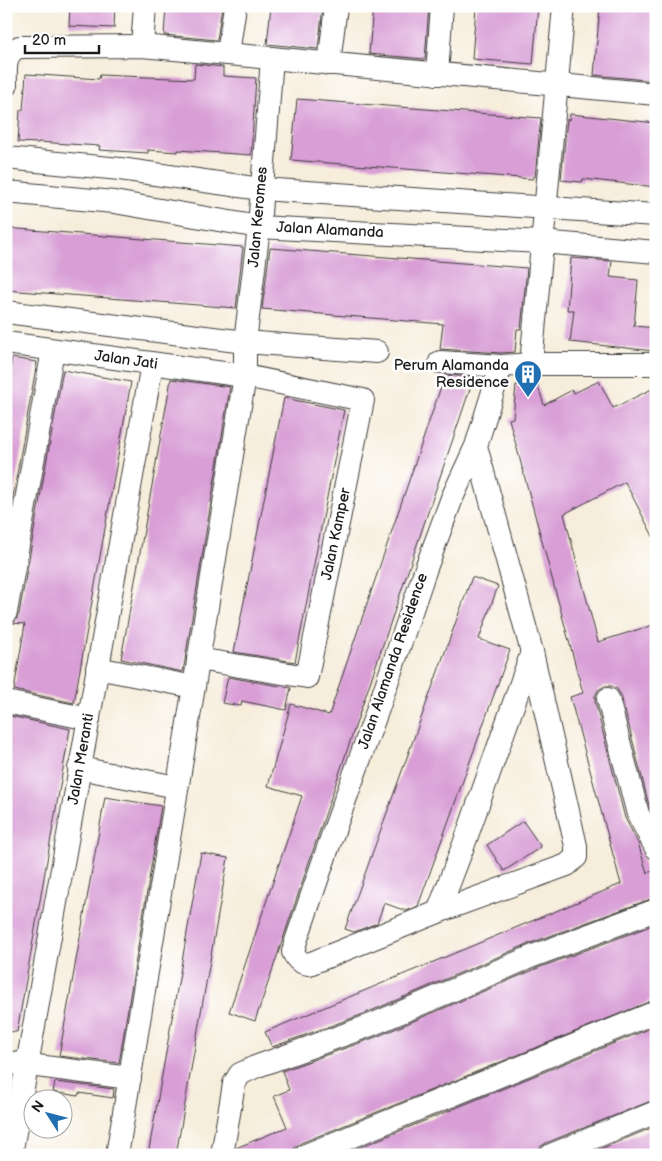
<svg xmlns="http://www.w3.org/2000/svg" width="662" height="1161" viewBox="0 0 662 1161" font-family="'Balsamiq Sans',sans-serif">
	<rect width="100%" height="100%" fill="#fff"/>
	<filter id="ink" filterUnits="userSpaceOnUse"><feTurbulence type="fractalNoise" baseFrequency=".02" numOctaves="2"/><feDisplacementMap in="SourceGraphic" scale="10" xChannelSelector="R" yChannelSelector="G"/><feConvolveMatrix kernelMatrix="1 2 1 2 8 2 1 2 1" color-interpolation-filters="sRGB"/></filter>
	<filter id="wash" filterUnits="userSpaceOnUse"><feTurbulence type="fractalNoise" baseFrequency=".0096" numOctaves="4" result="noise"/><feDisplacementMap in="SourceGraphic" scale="20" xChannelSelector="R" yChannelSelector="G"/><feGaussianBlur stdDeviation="1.12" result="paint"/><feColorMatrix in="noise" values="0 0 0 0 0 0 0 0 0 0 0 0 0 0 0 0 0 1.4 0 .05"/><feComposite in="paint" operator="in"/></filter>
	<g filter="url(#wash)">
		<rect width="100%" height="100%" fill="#f6eddb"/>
		<g id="blocks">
			<g fill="#d89ed5">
				<polygon points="70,6 115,6 114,28 69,26"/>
				<polygon points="166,6 222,6 217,40 164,35"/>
				<polygon points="271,6 323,6 318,49 267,44"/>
				<polygon points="373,6 429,6 425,59 369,54"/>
				<polygon points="476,6 538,6 533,64 472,59"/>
				<polygon points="600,6 656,6 656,81 594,75"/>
				<polygon points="195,64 223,67 223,76 256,78 251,155 178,150 178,152 148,150 148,153 99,150 100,146 38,142 38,143 18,142 20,110 23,110 26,74 99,79 100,75 194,79"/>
				<polygon points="297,99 541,118 535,177 533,177 533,179 291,160"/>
				<polygon points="570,114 656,123 656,187 583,179 582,182 561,180 567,119 569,120"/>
				<polygon points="6,228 243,247 236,308 6,290"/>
				<polygon points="270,248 527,268 521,329 517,329 515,352 501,353 440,349 443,324 262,309"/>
				<polygon points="571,258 612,261 610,277 638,280 634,326 656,328 654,351 570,342 574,310 567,310"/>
				<polygon points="12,358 37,362 6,536 6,392"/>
				<polygon points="63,370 131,382 74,703 14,690 25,624 12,623 16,620 19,614"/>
				<polygon points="445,375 474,377 255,1021 229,1012 302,796 268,786 291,704 329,715"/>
				<polygon points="171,379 230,387 183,672 121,659"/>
				<polygon points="599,381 613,408 656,387 656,542 625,482 564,514 598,642 656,624 656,818 650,809 621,695 617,689 611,686 605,686 598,690 595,696 595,702 625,818 638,843 647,873 656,870 656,897 528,944 366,1013 272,1047 265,1032 621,884 570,697 583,693 509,419 513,418 516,385 537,383 544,405 572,390 574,393"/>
				<polygon points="284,398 344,410 295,662 234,652"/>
				<polygon points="472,577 498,586 479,639 510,650 418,906 406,911 384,903 377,923 354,932 345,929"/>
				<polygon points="228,677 291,688 286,710 242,701 241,706 222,703"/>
				<polygon points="10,716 70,729 17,1032 6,1031 6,736"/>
				<polygon points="105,797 161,806 119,1063 59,1056"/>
				<polygon points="523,821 541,847 504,871 487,845"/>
				<polygon points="201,853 228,858 176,1155 148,1155"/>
				<polygon points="656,924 656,999 301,1143 295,1147 293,1155 235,1155 236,1148 287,1127 274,1096 289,1090 282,1071 376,1037 538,968"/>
				<polygon points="656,1026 656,1099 546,1143 540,1147 538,1155 341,1155"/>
				<polygon points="55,1082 114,1089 113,1098 79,1093 78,1096 53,1092"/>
				<polygon points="656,1126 656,1155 586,1155"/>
			</g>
		</g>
	</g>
	<g filter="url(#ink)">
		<use href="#blocks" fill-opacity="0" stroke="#3d3b39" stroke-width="1"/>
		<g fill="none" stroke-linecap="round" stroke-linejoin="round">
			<g stroke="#3d3b39" stroke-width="24">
				<g id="minor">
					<polyline points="142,46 145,6"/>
					<polyline points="228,54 235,6"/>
					<polyline points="329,64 336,6"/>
					<polyline points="437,74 442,6"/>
					<path d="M 6,86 C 6,71 3,53 19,47 L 142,46 L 656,94"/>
					<polyline points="6,158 120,169 261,189 656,215"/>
					<polyline points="6,192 114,202 259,227 542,242 656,252"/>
					<polyline points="6,312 245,342 377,352"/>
					<polyline points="6,343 245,376 363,400 307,677 198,659"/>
					<polyline points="440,362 501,366 531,364 656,364"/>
					<polyline points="531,364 564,6"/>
					<path d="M 476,446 L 532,652 L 576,846 L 576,857 L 567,865 L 438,912 L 309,964 C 300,963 297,960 293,952 L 295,944 L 332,836 L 379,706 L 426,568 L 452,498 L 476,446 L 501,366"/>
					<polyline points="6,612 53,350"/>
					<polyline points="97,668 194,687"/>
					<polyline points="608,699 638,814 656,848"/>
					<polyline points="6,702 89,719"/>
					<polyline points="79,768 177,787"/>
					<polyline points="438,912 464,844 532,652"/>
					<polyline points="6,1062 130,1078"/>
					<polyline points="11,1155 152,364"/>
					<polyline points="117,1155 245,376 245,342 259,227 272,58"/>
					<polyline points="222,1155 234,1084 240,1074 255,1067 371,1025 533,956 656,910"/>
					<polyline points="306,1155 656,1012"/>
					<polyline points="551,1155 656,1112"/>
				</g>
			</g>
			<use href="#minor" stroke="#fff" stroke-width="22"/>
		</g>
	</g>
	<defs>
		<g id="building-pin" transform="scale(1.4375)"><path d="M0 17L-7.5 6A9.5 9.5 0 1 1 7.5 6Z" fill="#1f6fb2" stroke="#fff"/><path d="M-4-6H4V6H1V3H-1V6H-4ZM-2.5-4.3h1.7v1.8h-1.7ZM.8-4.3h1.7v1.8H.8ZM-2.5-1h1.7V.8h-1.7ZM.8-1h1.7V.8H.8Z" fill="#fff"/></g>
	</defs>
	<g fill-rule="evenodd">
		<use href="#building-pin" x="528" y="374"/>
	</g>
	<g text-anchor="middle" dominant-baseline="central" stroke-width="5" stroke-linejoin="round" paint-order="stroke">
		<g font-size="15" fill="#1c1c1c" stroke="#fff">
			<text transform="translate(258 217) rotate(-85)">Jalan Keromes</text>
			<text transform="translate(330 230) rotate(3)">Jalan Alamanda</text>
			<text transform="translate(126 360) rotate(8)">Jalan Jati</text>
			<text transform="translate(336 534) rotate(-78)">Jalan Kamper</text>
			<text transform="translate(393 661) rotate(-71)">Jalan Alamanda Residence</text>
			<text transform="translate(81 759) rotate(-80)">Jalan Meranti</text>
		</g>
		<g font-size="15" fill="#1c1c1c" stroke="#fff" text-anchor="end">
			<text x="509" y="365">Perum Alamanda<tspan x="509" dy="17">Residence</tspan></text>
		</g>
	</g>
	<rect width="662" height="1161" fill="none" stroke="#fff" stroke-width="25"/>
	<g transform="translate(48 1114) rotate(306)"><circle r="24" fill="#ffffff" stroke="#a4a4a4"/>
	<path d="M0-4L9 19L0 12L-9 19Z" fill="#1f6fb2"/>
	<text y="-8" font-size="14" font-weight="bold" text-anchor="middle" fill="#1c1c1c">N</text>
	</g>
	<path d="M25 45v8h74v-8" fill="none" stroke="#1c1c1c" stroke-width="2.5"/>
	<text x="32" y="45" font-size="15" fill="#1c1c1c" stroke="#ffffff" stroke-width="4" paint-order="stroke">20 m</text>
</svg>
